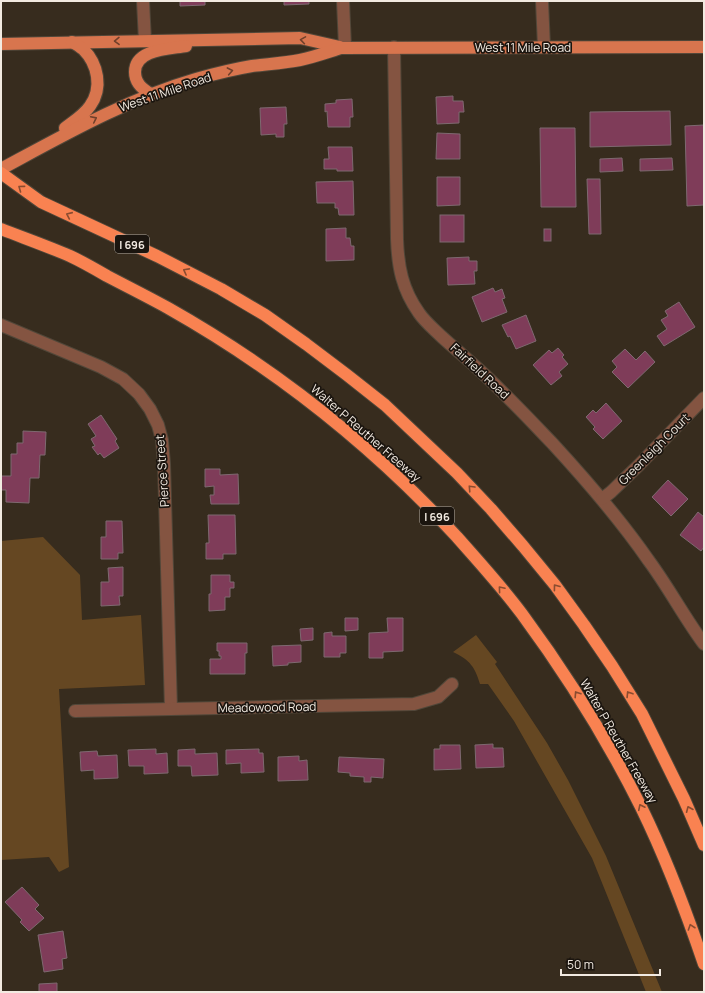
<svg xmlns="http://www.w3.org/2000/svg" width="705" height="993" viewBox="0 0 705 993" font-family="Manrope,sans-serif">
	<rect width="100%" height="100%" fill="#372c1e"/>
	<g fill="#654722">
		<polygon points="43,537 80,575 82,620 141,615 145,685 59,689 69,867 59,872 49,857 1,860 1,541"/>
		<path d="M 476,635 L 497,662 L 495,664 L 547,743 L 568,780 L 606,856 L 662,992 L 646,992 L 592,858 L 514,721 L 488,684 L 480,684 C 475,667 470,660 453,652 Z"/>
	</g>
	<g fill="#7f3c59" stroke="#7e6970">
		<polygon points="180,1 205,1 205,5 180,6"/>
		<polygon points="284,1 309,1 309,4 284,5"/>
		<polygon points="453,96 453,101 463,101 464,112 459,112 459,123 437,124 436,97"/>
		<polygon points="352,99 353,117 350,117 350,127 328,127 327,111 325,112 325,104 336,103 336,100"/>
		<polygon points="286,107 287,124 284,124 284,137 276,137 276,134 261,135 260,108"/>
		<polygon points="670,111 671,145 590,147 590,112"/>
		<polygon points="704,125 704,205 687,206 685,126"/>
		<polygon points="540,128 575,128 576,207 541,207"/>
		<polygon points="437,133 460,134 460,159 436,159"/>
		<polygon points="328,147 352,147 353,171 337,171 337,169 324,169 324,159 329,159"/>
		<polygon points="622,158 623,171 600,172 600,159"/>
		<polygon points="672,158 673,170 640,171 640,159"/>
		<polygon points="437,177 460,177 460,205 437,206"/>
		<polygon points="587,179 600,179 601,234 589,234"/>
		<polygon points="353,181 354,215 339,215 338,208 335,208 335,203 317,203 316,182"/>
		<rect x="440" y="215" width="24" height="27"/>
		<polygon points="346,228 346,238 350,238 351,246 354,246 354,260 326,261 326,229"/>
		<rect x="544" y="229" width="7" height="12"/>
		<polygon points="469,257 469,261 477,261 477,271 474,271 475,284 448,285 447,258"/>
		<polygon points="493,288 495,292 502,289 505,298 502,299 507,312 482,322 472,297"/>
		<polygon points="679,302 695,327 664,346 657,336 667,329 661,320 668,316 665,311"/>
		<polygon points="526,315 536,341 516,349 510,336 508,337 502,325"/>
		<polygon points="558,348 564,355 562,357 568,364 559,372 562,376 551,385 533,365 549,350 552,353"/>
		<polygon points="625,349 636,360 645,351 655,362 628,388 612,372 617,367 612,361"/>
		<polygon points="606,403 622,421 603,439 593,429 595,427 586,417 593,410 596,413"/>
		<polygon points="101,415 117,439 115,441 119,448 104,458 100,453 98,455 92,447 95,446 91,439 96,436 88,424"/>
		<polygon points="23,431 46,432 45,455 40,455 39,478 30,478 29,503 6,502 6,490 1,490 1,476 11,476 11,454 17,454 17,443 23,443"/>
		<polygon points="205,469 220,469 220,475 238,474 239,504 211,504 210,495 214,495 214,486 205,487"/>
		<polygon points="668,480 688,499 671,516 652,497"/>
		<polygon points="698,512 704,517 704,547 701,551 680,535"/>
		<polygon points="208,515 235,515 236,554 223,554 223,559 206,559 206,543 209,543"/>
		<polygon points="106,521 122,521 123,553 118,553 118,559 101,559 101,537 106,537"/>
		<polygon points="123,567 123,596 119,596 120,605 101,606 101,582 109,582 108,568"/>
		<polygon points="211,575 230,575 230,582 234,582 234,588 230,588 230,597 225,597 225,610 209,611 209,594 211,594"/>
		<polygon points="345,618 358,618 358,630 345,631"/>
		<polygon points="387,618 403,618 403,651 383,652 383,658 369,658 369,633 388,632"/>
		<polygon points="313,628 313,640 301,641 300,629"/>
		<polygon points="332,632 332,636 346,636 346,653 340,653 340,657 324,657 324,633"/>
		<polygon points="217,643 247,643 247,653 245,653 245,674 210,674 210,659 221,659 221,656 219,656 219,651 217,651"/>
		<polygon points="301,645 301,662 288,663 288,665 273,666 272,646"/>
		<polygon points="493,744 493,748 503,748 504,767 476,768 475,745"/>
		<polygon points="440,745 460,745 461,769 434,770 434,749 440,749"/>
		<polygon points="156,749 156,754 167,753 168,773 144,774 144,766 129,766 128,750"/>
		<polygon points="195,749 195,754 217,753 218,775 192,776 191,766 178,766 178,750"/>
		<polygon points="259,749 259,753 263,753 264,772 241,773 241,763 226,764 226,750"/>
		<polygon points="97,751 98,756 117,755 118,778 94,779 94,770 81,771 80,752"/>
		<polygon points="299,756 299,761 307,760 308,780 278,781 278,757"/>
		<polygon points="339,757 384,759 383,778 371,777 371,782 364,782 364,777 350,776 350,773 338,772"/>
		<polygon points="22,887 39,905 35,909 44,918 29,931 20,922 22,920 5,902"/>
		<polygon points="63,931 67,958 62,959 63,969 44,972 38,935"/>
		<polygon points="57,983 57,992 39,992 39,984"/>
	</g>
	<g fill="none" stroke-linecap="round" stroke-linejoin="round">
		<g stroke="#514739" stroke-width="14">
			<g id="minor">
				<polyline points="143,1 145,41"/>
				<polyline points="343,1 345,47"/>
				<polyline points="542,1 544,47"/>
				<path d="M 394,47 L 397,239 C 398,267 402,289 419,313 C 425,322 434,329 442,337 C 453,347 465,357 476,367 C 503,391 528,418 553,444 C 587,481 620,519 649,561 C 669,588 684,617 704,644"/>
				<polyline points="1,325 101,367 123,379 139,394 150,409 158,425 162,440 164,464 171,709"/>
				<polyline points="602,499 611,492 639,465 704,398"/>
				<polyline points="75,711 414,704 438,697 452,684"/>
			</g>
		</g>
		<g stroke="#514739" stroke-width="14">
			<g id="major">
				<polyline points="1,44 300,38 340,47"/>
				<path d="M 151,94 C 142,89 135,83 135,72 C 135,49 170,49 186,46"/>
				<path d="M 65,128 C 74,121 84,115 90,106 C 103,88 98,64 83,49 C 80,47 76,44 72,42"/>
				<path d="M 1,169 C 64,135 127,99 196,79 C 214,74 234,69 252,66 C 268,64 285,63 300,60 C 314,57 328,52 341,48 L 704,47"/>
			</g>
		</g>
		<g stroke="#514739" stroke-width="14">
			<g id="highway">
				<polyline points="1,173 41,202 157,256 221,289 265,315 306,344 347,375 385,405 457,473 491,509 523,546 555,585 584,625 612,666 642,714 684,799 704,845"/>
				<path d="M 1,229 C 24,238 47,246 70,256 C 83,262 95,269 107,276 C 128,287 148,297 168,308 C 276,369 373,446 457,537 C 479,562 502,587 522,614 C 567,675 607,739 641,807 C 666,858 686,911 704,964"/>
			</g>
		</g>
		<use href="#minor" stroke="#845441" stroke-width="12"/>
		<use href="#major" stroke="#d8754e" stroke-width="12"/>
		<use href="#highway" stroke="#f98251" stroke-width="12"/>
	</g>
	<defs><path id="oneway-chevron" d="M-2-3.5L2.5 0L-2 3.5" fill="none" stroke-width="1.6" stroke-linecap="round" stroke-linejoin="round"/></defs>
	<g stroke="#70402b">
		<use href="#oneway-chevron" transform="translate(303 40) rotate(-171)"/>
		<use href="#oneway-chevron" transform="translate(117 41) rotate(179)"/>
		<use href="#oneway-chevron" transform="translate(230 71) rotate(-11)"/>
		<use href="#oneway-chevron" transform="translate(94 119) rotate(-26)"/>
	</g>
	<g stroke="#8a4c30">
		<use href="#oneway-chevron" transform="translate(21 188) rotate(-144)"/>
		<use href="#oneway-chevron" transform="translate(69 215) rotate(-156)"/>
		<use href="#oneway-chevron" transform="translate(186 271) rotate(-152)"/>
		<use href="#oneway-chevron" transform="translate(471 488) rotate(-133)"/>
		<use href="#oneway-chevron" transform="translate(556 587) rotate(-127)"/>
		<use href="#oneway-chevron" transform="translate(501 589) rotate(-130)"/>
		<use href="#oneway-chevron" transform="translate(577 694) rotate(-123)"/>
		<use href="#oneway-chevron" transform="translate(629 694) rotate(-122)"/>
		<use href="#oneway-chevron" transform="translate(641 807) rotate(-116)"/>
		<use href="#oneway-chevron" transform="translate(689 809) rotate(-113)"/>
		<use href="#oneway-chevron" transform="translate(691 927) rotate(-109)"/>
	</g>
	<g text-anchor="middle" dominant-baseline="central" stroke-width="3.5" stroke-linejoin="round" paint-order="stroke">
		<g fill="#1b150f" stroke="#b2aaa2" stroke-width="1">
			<rect x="115" y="235" width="34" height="18" rx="3"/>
			<rect x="420" y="507" width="34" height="18" rx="3"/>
		</g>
		<g font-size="11" font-weight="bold" fill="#f2eae1">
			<text x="132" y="244">I 696</text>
			<text x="437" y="516">I 696</text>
		</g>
		<g font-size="12" fill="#f2eae1" stroke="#1b150f">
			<text x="523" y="47">West 11 Mile Road</text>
			<text transform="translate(165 92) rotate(-19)">West 11 Mile Road</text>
			<text transform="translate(480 371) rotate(43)">Fairfield Road</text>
			<text transform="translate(366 433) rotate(41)">Walter P Reuther Freeway</text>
			<text transform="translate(654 449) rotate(-45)">Greenleigh Court</text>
			<text transform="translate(162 471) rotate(-94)">Pierce Street</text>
			<text transform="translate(267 707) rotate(-1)">Meadowood Road</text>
			<text transform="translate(619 741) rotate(60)">Walter P Reuther Freeway</text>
		</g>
	</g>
	<rect width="705" height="993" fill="none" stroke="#f2eae1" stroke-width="4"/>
	<path d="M561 969v6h99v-6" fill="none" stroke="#f2eae1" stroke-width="2"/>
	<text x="567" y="969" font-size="12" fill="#f2eae1" stroke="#1b150f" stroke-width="3" paint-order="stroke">50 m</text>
</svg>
